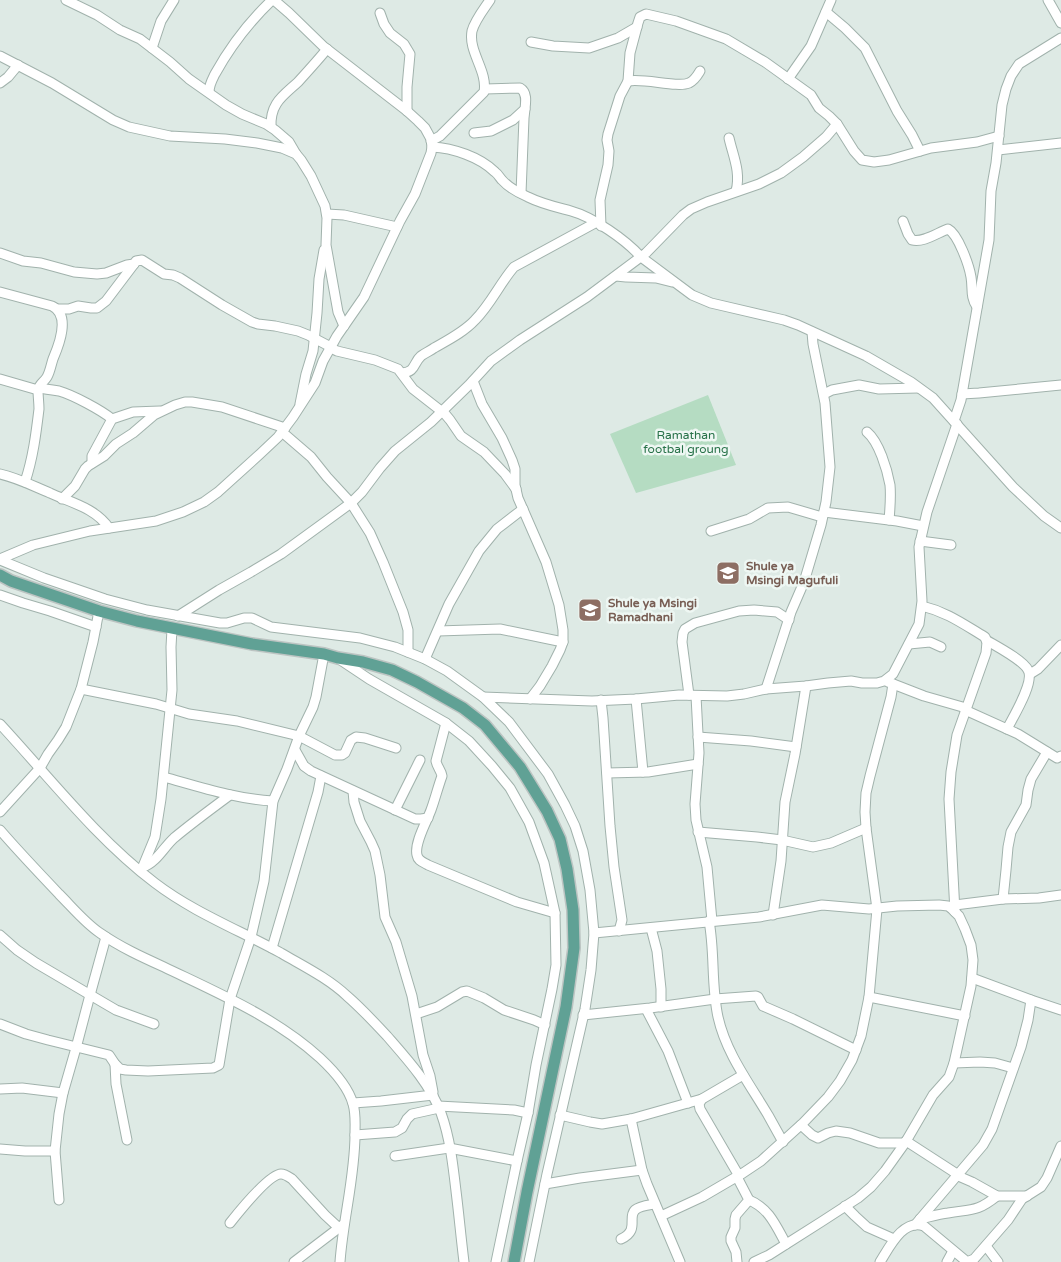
<svg xmlns="http://www.w3.org/2000/svg" width="1061" height="1262" viewBox="0 0 1061 1262" font-family="'Varela Round',sans-serif">
	<rect width="100%" height="100%" fill="#deeae5"/>
	<polygon fill="#b5dcc2" points="708,395 736,465 636,493 610,434"/>
	<g fill="none" stroke-linecap="round" stroke-linejoin="round">
		<g stroke="#a1b2ac" stroke-width="11">
			<g id="minor">
				<polyline points="66,0 97,15 120,30 140,39 170,62 189,79 226,105 242,114 266,124 275,130 289,142 296,154"/>
				<polyline points="1048,0 1061,23"/>
				<polyline points="826,12 845,28 865,48 897,111 912,135 920,151"/>
				<polyline points="380,13 384,24 390,33 404,44 410,54 407,87 407,111"/>
				<polyline points="531,42 553,46 589,48 618,38 637,27"/>
				<polyline points="152,48 161,21 174,0"/>
				<polyline points="0,56 52,83 113,120 129,127 170,136 225,139 257,143 282,148 296,154 301,160 311,176 325,206 327,218 326,245 338,312 344,326"/>
				<polyline points="788,79 811,46 831,0"/>
				<path d="M 628,81 C 645,78 677,88 689,83 C 695,80 697,76 700,71"/>
				<polyline points="0,83 8,77 18,65"/>
				<path d="M 209,92 C 209,85 212,80 215,74 C 230,47 249,22 272,0"/>
				<path d="M 271,127 C 270,103 283,96 298,82 C 308,71 318,60 327,49"/>
				<path d="M 474,133 L 491,131 L 513,120 L 525,109 C 526,101 527,92 520,88 L 485,89"/>
				<path d="M 729,138 C 733,156 741,172 736,191"/>
				<path d="M 431,141 L 440,136 L 484,92 C 488,71 468,52 472,31 C 475,20 484,9 490,0"/>
				<path d="M 432,147 C 453,148 480,157 495,172 C 498,174 500,178 502,180 C 509,188 519,193 528,197 C 542,204 556,207 571,211 C 593,217 626,240 641,257 L 692,295 L 711,303 L 784,320 L 798,325 L 866,356 L 911,382 L 933,398 L 1013,487 L 1044,516 L 1061,528"/>
				<polyline points="998,150 1061,143"/>
				<polyline points="521,193 524,118 525,109"/>
				<polyline points="327,214 344,215 397,227"/>
				<path d="M 903,221 L 908,234 L 912,240 C 923,243 937,233 948,229 C 958,234 969,265 971,277 C 973,288 970,297 977,307"/>
				<polyline points="601,226 600,200 608,165 609,151 607,140 608,134 620,96 628,81 630,53 638,23 640,17 646,14 676,21 726,39 765,62 811,95 819,108 829,116 837,124 854,151 862,160 874,162 889,160 931,148 977,142 999,136"/>
				<polyline points="0,253 23,261 41,263 74,272 97,274 106,273 127,265 134,264"/>
				<polyline points="616,276 626,277 656,278 672,282"/>
				<path d="M 0,292 L 52,306 C 71,315 59,345 53,359 C 51,365 50,372 47,377 C 44,382 39,384 38,390 C 38,396 39,403 39,409 C 36,434 33,458 25,482"/>
				<polyline points="57,309 69,309 78,306 91,308 97,308 106,301 134,264 136,261 142,260 164,274 173,275 180,278 222,305 252,322 258,324 275,326 298,331 308,335 327,345 331,348 337,351 375,360 398,369 413,389 445,414 450,420 461,436 484,452 505,474 516,489"/>
				<path d="M 402,373 C 416,372 413,363 421,356 C 425,353 430,351 434,348 C 448,340 464,332 475,320 C 491,304 500,283 514,267 L 595,223"/>
				<polyline points="0,379 38,390"/>
				<polyline points="473,381 482,404 502,438 512,460 515,469 515,485 518,498 546,562 559,605 563,630 563,642 560,650 552,666 540,686 530,699"/>
				<path d="M 39,388 C 45,389 52,390 59,391 C 73,395 101,410 112,419"/>
				<polyline points="824,394 832,390 859,385 879,389 918,388"/>
				<polyline points="962,394 979,393 1061,385"/>
				<polyline points="300,404 306,374 313,351 317,313 319,279 324,250"/>
				<polyline points="954,421 961,400 989,240 991,191 996,163 1002,105 1006,89 1011,76 1019,64 1061,38"/>
				<polyline points="282,432 311,457 327,477 351,503 370,533 383,562 403,612 408,630 408,652"/>
				<path d="M 867,432 C 879,442 887,469 890,485 C 891,496 890,509 889,520"/>
				<polyline points="92,463 92,456 112,419 133,412 160,411"/>
				<path d="M 0,474 C 18,478 33,486 50,493 C 72,503 95,508 109,528"/>
				<polyline points="62,499 75,486 85,469 88,466 104,456 116,444 133,433 154,415 175,405 185,402 192,402 222,407 285,428"/>
				<polyline points="824,512 897,521 923,526"/>
				<polyline points="711,531 749,519 768,508 788,507 822,517"/>
				<polyline points="920,541 951,545"/>
				<polyline points="0,559 33,545 90,531 156,521 183,512 204,502 218,492 260,454 278,437 293,417 315,383 323,361 337,336 364,297 400,221 415,194 431,153 432,147 431,139 425,128 418,121 407,111 323,46 289,13 274,0"/>
				<polyline points="0,560 44,578 105,599 147,610 220,623 227,623 244,618 252,618 271,627 360,638 395,647 425,659 447,671 483,697 509,722 548,774 565,805 575,826 583,851 590,890 594,933 591,970 585,1009 547,1174 529,1262"/>
				<polyline points="0,595 23,603 50,611 96,627"/>
				<path d="M 922,606 C 947,612 963,624 985,637 L 987,642 L 986,653 L 957,735 L 951,772 L 949,799 L 955,912"/>
				<polyline points="178,616 219,590 251,572 281,554 351,503 362,492 380,468 395,451 431,422 469,385 491,361 520,340 587,297 646,253 683,215 691,209 707,202 759,184 781,173 803,157 826,137 837,124"/>
				<polyline points="438,631 500,629 563,642"/>
				<path d="M 986,640 C 996,646 1023,660 1028,670 C 1035,682 1013,717 1007,729"/>
				<polyline points="909,644 930,642 941,647"/>
				<polyline points="339,659 369,679 446,723 469,741 492,766 510,788 529,822 544,863 555,913 556,965 552,989 536,1065 528,1113 517,1161 496,1262"/>
				<polyline points="425,659 449,604 479,551 497,529 523,509"/>
				<polyline points="1030,674 1038,669 1061,645"/>
				<polyline points="888,682 924,696 966,708"/>
				<polyline points="81,689 156,704 189,714 237,721 299,736 335,755 342,755 345,753 351,740 356,737 365,738 396,748"/>
				<polyline points="766,689 791,612 804,582 821,525 826,502 830,467 825,403 813,344 812,332"/>
				<polyline points="689,695 682,642 683,633 685,629 695,623 739,611 754,610 777,612 789,620"/>
				<polyline points="696,696 699,753 695,804 696,820 707,867 712,921"/>
				<polyline points="483,697 592,701 636,699 679,695 727,696 744,694 766,689 806,686 828,683 851,681 862,683 877,683 884,681 893,674 919,624 922,601 919,547 927,512 957,424"/>
				<polyline points="636,699 643,772"/>
				<polyline points="601,700 603,718 610,826 614,867 622,920 619,931"/>
				<polyline points="965,710 1018,734 1057,758 1061,756"/>
				<path d="M 446,723 L 436,761 C 437,767 441,770 442,776 C 438,787 435,799 431,810 C 427,821 414,843 417,855 C 418,861 423,862 428,865 L 517,902 L 555,913"/>
				<path d="M 0,724 C 50,778 96,838 155,883 C 193,912 239,930 281,953 C 303,966 328,978 347,996 C 361,1008 374,1022 387,1036 C 407,1059 430,1084 441,1113 C 450,1138 453,1165 456,1191 C 459,1215 461,1238 464,1262"/>
				<polyline points="698,737 751,741 796,747"/>
				<polyline points="295,750 304,766 311,771 415,819 421,819 428,818"/>
				<polyline points="607,773 648,772 698,764"/>
				<path d="M 164,777 C 200,787 236,799 273,801"/>
				<polyline points="353,791 354,802 360,821 371,842 375,851 380,875 385,917 396,942 412,996 423,1055 430,1076 433,1092"/>
				<polyline points="395,810 420,760"/>
				<polyline points="0,812 40,768 48,754 58,740 66,727 81,689 93,642 99,611"/>
				<path d="M 0,830 C 19,852 39,873 59,894 C 72,907 85,923 100,933 C 120,947 142,957 164,967 C 218,993 275,1017 320,1058 C 334,1071 348,1086 353,1104 C 356,1114 355,1124 355,1134 C 355,1177 343,1219 340,1262"/>
				<polyline points="698,832 757,837 782,840 813,847 831,843 866,828"/>
				<path d="M 143,867 C 156,863 164,847 174,838 C 192,823 211,809 230,795"/>
				<polyline points="141,871 155,837 161,799 172,690 171,647 172,629"/>
				<polyline points="1003,899 1006,870 1008,847 1011,832 1026,805 1028,790 1031,779 1047,752"/>
				<polyline points="955,905 1003,899 1039,898 1061,895"/>
				<polyline points="773,915 781,861 785,802 795,754 806,686"/>
				<path d="M 709,921 C 715,953 711,985 718,1017 C 726,1053 749,1083 768,1115 C 773,1124 778,1133 783,1142"/>
				<polyline points="651,928 657,951 661,989 661,1007"/>
				<polyline points="594,933 759,917 822,905 869,909 897,906 939,905 948,906 952,909 959,916 965,929 971,945 973,960 971,986 954,1063 949,1077 933,1095 905,1143 885,1171 871,1187 858,1198 821,1222 769,1255 754,1262"/>
				<polyline points="0,935 17,950 36,963 104,1003 116,1010 154,1024"/>
				<polyline points="272,948 318,792 321,776"/>
				<polyline points="972,978 1031,1000 1061,1010"/>
				<polyline points="869,997 965,1016"/>
				<polyline points="646,1009 668,1051 688,1103"/>
				<polyline points="416,1014 437,1007 462,992 467,991 484,998 504,1010 534,1020 545,1025"/>
				<polyline points="583,1015 650,1008 715,999 756,996 758,997 763,1006 793,1019 856,1050"/>
				<polyline points="0,1024 26,1034 48,1040 109,1055 115,1064 120,1069 126,1070 148,1071 213,1068 219,1065 230,999 251,937 264,881 273,801 287,769 299,736 313,707 316,697 324,654"/>
				<polyline points="954,1063 980,1062 995,1063 1013,1068"/>
				<polyline points="115,1064 116,1084 127,1140"/>
				<polyline points="0,1089 22,1088 63,1093"/>
				<polyline points="353,1103 381,1101 433,1095"/>
				<polyline points="438,1106 514,1110 528,1113"/>
				<polyline points="560,1115 590,1122 602,1124 631,1119 702,1099"/>
				<polyline points="631,1119 642,1170 647,1184 680,1262"/>
				<polyline points="801,1125 812,1135 818,1138 828,1133 836,1131 850,1133 879,1143 905,1143"/>
				<polyline points="355,1135 395,1132 402,1128 407,1119 412,1114 439,1108"/>
				<polyline points="906,1141 957,1174"/>
				<polyline points="0,1149 25,1151 55,1151"/>
				<polyline points="395,1156 449,1148 517,1161"/>
				<polyline points="956,1175 972,1182 997,1196 1027,1196"/>
				<polyline points="739,1176 700,1109 699,1104 702,1099 743,1075"/>
				<polyline points="737,1177 749,1200 736,1215 735,1219 735,1228 731,1237 731,1241 736,1252 737,1262"/>
				<polyline points="545,1184 580,1178 642,1170"/>
				<polyline points="59,1200 55,1151 59,1114 63,1093 76,1048 90,995 106,937"/>
				<path d="M 749,1200 C 769,1208 776,1226 786,1244"/>
				<polyline points="845,1206 855,1216 867,1227 894,1239"/>
				<polyline points="661,1216 702,1197 743,1173 761,1161 803,1123 828,1097 840,1081 852,1060 861,1036 869,997 877,909 866,828 865,812 866,793 870,776 891,697 893,684"/>
				<path d="M 920,1219 C 929,1217 939,1214 948,1213 C 972,1209 977,1212 997,1196"/>
				<path d="M 230,1223 C 238,1213 269,1174 281,1174 C 285,1174 289,1177 292,1179 L 325,1215 L 339,1228"/>
				<polyline points="915,1225 983,1145 992,1129 1021,1047 1028,1020 1031,1000"/>
				<path d="M 621,1239 C 640,1230 627,1218 635,1210 C 639,1206 649,1205 655,1204"/>
				<polyline points="986,1246 998,1262"/>
				<polyline points="294,1262 344,1224"/>
				<path d="M 880,1262 C 889,1248 903,1218 924,1226 L 966,1261 L 969,1261 L 974,1259 L 1008,1220 L 1022,1199 L 1041,1187 L 1047,1178 L 1061,1146"/>
				<polyline points="947,1262 953,1251"/>
			</g>
		</g>
		<g stroke="#bcc4c2" stroke-width="14">
			<polyline id="major" points="0,575 11,581 99,611 137,621 252,644 324,654 338,658 363,662 392,670 417,682 463,708 485,725 520,767 547,811 560,839 567,869 573,910 574,948 566,1007 527,1192 514,1262"/>
		</g>
		<use href="#minor" stroke="#fff" stroke-width="9"/>
		<use href="#major" stroke="#60a195" stroke-width="11"/>
	</g>
	<defs>
		<g id="school-square" transform="scale(1.25)"><rect x="-9" y="-9" width="18" height="18" rx="4" fill="#8d6e63" stroke="#eef7f3"/><path d="M0-5L7-2L0 1L-7-2ZM-4 1L0 2.5L4 1V4Q0 6-4 4Z" fill="#fff"/></g>
	</defs>
	<g fill-rule="evenodd">
		<use href="#school-square" x="728" y="573"/>
		<use href="#school-square" x="590" y="610"/>
	</g>
	<g text-anchor="middle" dominant-baseline="central" stroke-width="5" stroke-linejoin="round" paint-order="stroke">
		<g font-size="12" fill="#287249" stroke="#eef7f3">
			<text x="686" y="435">Ramathan<tspan x="686" dy="14">footbal groung</tspan></text>
		</g>
		<g font-size="12" font-weight="bold" fill="#785e54" stroke="#eef7f3" text-anchor="start">
			<text x="746" y="566">Shule ya<tspan x="746" dy="14">Msingi Magufuli</tspan></text>
			<text x="608" y="603">Shule ya Msingi<tspan x="608" dy="14">Ramadhani</tspan></text>
		</g>
	</g>
</svg>
